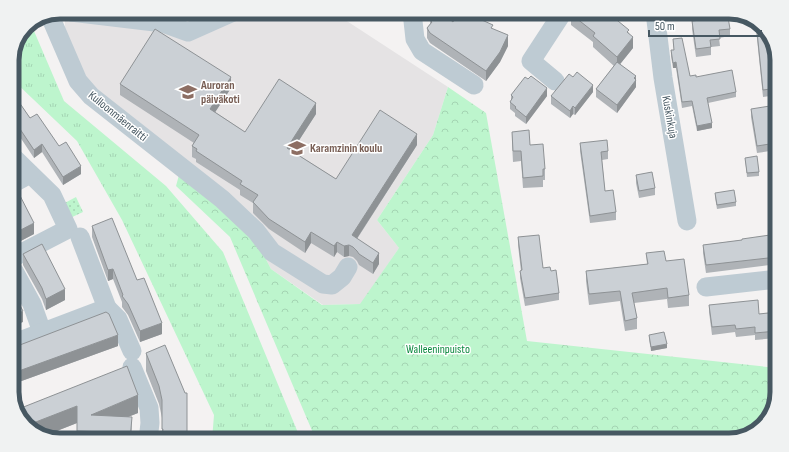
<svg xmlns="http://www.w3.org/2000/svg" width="789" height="452" font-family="'Sofia Sans Condensed',sans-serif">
<defs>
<pattern id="grass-tufts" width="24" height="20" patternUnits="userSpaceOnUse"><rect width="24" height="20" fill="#bdf5cd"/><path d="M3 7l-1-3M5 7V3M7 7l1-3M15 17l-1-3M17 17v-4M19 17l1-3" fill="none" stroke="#a4d4b3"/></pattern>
<pattern id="forest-crowns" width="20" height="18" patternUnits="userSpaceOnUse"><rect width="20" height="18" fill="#bdf5cd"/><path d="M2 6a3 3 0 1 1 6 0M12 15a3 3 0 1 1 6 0" fill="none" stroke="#a4d4b3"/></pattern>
<pattern id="park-dots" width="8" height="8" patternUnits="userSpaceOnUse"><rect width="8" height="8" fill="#bdf5cd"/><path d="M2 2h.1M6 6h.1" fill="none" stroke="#a4d4b3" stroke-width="1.8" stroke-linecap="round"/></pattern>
</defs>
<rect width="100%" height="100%" fill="#f4f2f2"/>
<polygon fill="#e5e3e4" points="65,12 333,12 448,87 433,135 377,220 399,248 361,304 323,305 271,269 254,236 92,89 65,33"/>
<polygon fill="url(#grass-tufts)" points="31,24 64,101 166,186 223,252 301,440 212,440 214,415 122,220 77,141 12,79 12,57 26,26"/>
<polygon fill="url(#forest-crowns)" points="448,87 486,113 527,341 777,368 777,392 771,416 753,433 729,440 316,440 230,237 176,186 179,175 254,236 271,269 322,305 360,304 399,248 377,220 433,135"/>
<polygon fill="url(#park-dots)" points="76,197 83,212 68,219 61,205"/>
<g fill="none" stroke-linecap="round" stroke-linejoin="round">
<g stroke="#becbd3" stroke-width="19">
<polyline points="71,12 163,23 188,32 233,12"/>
<polyline points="412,12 415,39 422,51 474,85"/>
<polyline points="655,12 663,78 687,221"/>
<polyline points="50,16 78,81 91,96 222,199 256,231 272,252 323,284 332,285 342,277 348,267"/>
<polyline points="555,81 531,61 563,12"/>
<polyline points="12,156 52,195 68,229 12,258"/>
<polyline points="12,184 30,174"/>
<polyline points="14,271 32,304 42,332"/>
<polyline points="706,287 777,279"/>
<polyline points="107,308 118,319 132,351"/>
<polyline points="12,344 107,308 80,237"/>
<polyline points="132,367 149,408 150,423 148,440"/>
</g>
</g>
<g fill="#afb3b7">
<polygon points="572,12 607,12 629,33 633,48 620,64 636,79 636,87 617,113 596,97 596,89 614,66 593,47 593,42 571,25 571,14"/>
<polygon points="430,20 453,22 493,29 508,46 500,62 486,81 430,43 427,38 427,28 430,24"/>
<polygon points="692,21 730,29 730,36 719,38 720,46 711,47 711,55 696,57 692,29"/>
<polygon points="756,22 777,57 777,95 763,97 756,29"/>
<polygon points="673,39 690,76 696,77 736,92 736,97 708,103 712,128 697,131 692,106 682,108 676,68 673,68 671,56 671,50 674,50"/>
<polygon points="120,84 231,88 215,112 245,132 316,114 292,151 336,179 417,145 357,239 379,264 373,274 359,265 357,261 353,257 349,256 344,257 337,252 334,257 311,243 305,253 269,229 253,213 253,203 240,195 240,190 196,162 196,159 192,157 192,146 194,143 120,95"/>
<polygon points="12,92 30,118 59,146 81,174 63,185 42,152 34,158 12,125"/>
<polygon points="593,92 575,115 573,114 570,118 551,104 551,96"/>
<polygon points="511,95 547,96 526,124 515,116 515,113 510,109 510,102 511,100"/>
<polygon points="751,109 776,143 776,150 757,153 751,117"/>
<polygon points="512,132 530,145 545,169 545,180 543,180 543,187 523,188 521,161 513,162 512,143"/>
<polygon points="580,143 608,151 608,159 602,160 605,191 616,212 616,220 590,223 580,151"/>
<polygon points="745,158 759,172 759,176 747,177"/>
<polygon points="636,175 655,188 655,195 639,198 636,183"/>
<polygon points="12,183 34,234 15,244 12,239"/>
<polygon points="715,193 736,202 736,206 717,209 715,197"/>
<polygon points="92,226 137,280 162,334 140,342 128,315 122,307 122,302 113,279 108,281 92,237"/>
<polygon points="777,234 777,264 706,273 703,253 703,245 742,240"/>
<polygon points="518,237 543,268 559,293 559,300 525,306 520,278 520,271 521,271 518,245"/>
<polygon points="646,253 666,261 689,295 689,306 668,308 667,299 634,303 637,318 637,329 625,331 620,301 589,305 586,281 586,271 647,264"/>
<polygon points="23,254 65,300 46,310 42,299 23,265"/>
<polygon points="709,305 759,314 777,312 777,338 755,340 755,335 736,337 735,332 712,335 709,312"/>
<polygon points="649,335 667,348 651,351 649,339"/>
<polygon points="118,346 16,383 12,372 12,348"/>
<polygon points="146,353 185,393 162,440 162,418 159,404 146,371"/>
<polygon points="21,408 138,413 127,417 132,435 131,440 77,440 77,423 44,436 36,434 21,418"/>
</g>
<g fill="#8e9295">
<polygon points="190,12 203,12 190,15"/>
<polygon points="508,35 508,46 500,62 486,81 486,71"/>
<polygon points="633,37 633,48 617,68 617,57"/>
<polygon points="676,62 676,68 673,68 673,63"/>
<polygon points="636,76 636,87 617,113 617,105"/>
<polygon points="231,77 231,88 210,120 210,109"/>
<polygon points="593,85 593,92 575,115 575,108"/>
<polygon points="547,88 547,96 526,124 526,117"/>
<polygon points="316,103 316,114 287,159 287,148"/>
<polygon points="573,106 573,114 570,118 570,111"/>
<polygon points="712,123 712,128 697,131 697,126"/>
<polygon points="417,134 417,145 352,246 352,235"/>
<polygon points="42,144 42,152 34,158 34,150"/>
<polygon points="81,166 81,174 63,185 63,177"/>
<polygon points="34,223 34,234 15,244 15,233"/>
<polygon points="311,232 311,243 305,253 305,242"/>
<polygon points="337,242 337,252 334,257 334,246"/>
<polygon points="349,245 349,256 344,257 344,246"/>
<polygon points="379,253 379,264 373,274 373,263"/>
<polygon points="113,269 113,279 108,281 108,270"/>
<polygon points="65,289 65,300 46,310 46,299"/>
<polygon points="23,311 23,322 12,327 12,317"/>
<polygon points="162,323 162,334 140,342 140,331"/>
<polygon points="118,335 118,346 16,383 16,372"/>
<polygon points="667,344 667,348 651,351 651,347"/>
<polygon points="138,395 138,413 91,432 91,415"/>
<polygon points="77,406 77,423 44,436 36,434 28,425"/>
<polygon points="132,417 131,440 130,440"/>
</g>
<g fill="#cbd0d5" stroke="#8e9295">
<polygon points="437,12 441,12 453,22 458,12 464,12 493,25 491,28 508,35 500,52 486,71 430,33 427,28 432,22 430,20"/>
<polygon points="573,12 607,12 629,30 627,32 633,37 617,57 593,36 595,33 571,14"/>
<polygon points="728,17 730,29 719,30 720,39 710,40 711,47 696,49 692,21"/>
<polygon points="756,22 769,34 777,57 777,88 763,90"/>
<polygon points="155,29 231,77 210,109 245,132 279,79 316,103 287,148 336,179 380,110 417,134 352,235 379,253 373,263 359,254 357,251 353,247 349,245 344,246 337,242 334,246 311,232 305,242 269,219 253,202 258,195 240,184 242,181 196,151 197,149 192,146 199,135 120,84"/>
<polygon points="682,38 690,76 696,75 696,77 732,70 736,92 707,98 712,123 697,126 692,101 682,102 676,62 673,63 671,50 674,50 673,39"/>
<polygon points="617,62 636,76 634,78 636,80 617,105 596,89"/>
<polygon points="577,72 593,85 575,108 573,106 570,111 551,96 569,74 573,77"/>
<polygon points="531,76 547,88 526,117 515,108 516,107 510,102 513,97 511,95 525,77 528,79"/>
<polygon points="12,92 30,118 37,114 59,146 66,142 81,166 63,177 42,144 34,150 12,117"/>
<polygon points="770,106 776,143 757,146 751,109"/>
<polygon points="529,130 530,145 543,144 545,169 543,169 543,176 523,178 521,151 513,151 512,132"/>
<polygon points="607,140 608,151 601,152 605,191 613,190 616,212 590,216 580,143"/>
<polygon points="757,156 759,172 747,173 745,158"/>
<polygon points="652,172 655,188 639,191 636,175"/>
<polygon points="12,183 14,184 34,223 15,233 12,228"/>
<polygon points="734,190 736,202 717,205 715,193"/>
<polygon points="112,218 137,280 144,278 162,323 140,331 128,304 122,296 123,295 113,269 108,270 92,226"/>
<polygon points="777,234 777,257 706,265 703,245 742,240 742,239"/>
<polygon points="539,235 543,268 550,267 551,271 556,270 559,293 525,298 520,271 522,270 518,237"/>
<polygon points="42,244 65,289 46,299 42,288 23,254"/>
<polygon points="664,251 666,261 684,259 689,295 668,298 667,288 632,293 637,318 625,321 620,291 589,294 586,271 648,264 646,253"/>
<polygon points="12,291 23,311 12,317"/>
<polygon points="758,300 759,314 777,312 777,331 755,333 755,327 736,329 735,325 712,327 709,305"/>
<polygon points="106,312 109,314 118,335 16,372 12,361 12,348"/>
<polygon points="664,332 667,344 651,347 649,335"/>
<polygon points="165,345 185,393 187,393 187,440 162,440 163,429 162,429 162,400 159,386 146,353"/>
<polygon points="127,366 138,395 91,415 132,417 130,440 107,440 107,432 77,431 77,406 28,425 21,408"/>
</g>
<defs>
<g id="school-bare" transform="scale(1.38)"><path d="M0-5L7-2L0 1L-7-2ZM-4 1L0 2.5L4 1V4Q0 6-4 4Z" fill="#8d6e63" stroke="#fff" stroke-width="2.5" paint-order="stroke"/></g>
</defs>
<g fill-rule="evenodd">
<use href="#school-bare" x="188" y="92"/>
<use href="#school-bare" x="297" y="148"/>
</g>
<g text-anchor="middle" stroke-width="3" stroke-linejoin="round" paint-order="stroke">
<g font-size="12" font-weight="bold" fill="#785e54" stroke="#fff" text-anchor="start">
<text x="201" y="89">Auroran<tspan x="201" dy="14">päiväkoti</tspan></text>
<text x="310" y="152">Karamzinin koulu</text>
</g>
<g font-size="12" fill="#475862" stroke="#fff">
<text transform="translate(118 116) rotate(39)" y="4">Kulloonmäenraitti</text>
<text transform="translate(670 117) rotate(80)" y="4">Kuskinkuja</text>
</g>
<g font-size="12" fill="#0c893f" stroke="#fff">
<text x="438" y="353">Walleeninpuisto</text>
</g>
</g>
<path d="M0 0H789V452H0ZM60 19H729A41 41 0 0 1 770 60V392A41 41 0 0 1 729 433H60A41 41 0 0 1 19 392V60A41 41 0 0 1 60 19Z" fill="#f0f2f2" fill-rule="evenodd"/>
<path fill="none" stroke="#475862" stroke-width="5" d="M60 19H729A41 41 0 0 1 770 60V392A41 41 0 0 1 729 433H60A41 41 0 0 1 19 392V60A41 41 0 0 1 60 19Z"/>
<path d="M649 30v6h112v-6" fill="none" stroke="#475862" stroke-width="2"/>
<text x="655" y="30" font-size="12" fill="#475862" stroke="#ffffff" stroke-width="3" paint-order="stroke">50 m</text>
</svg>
